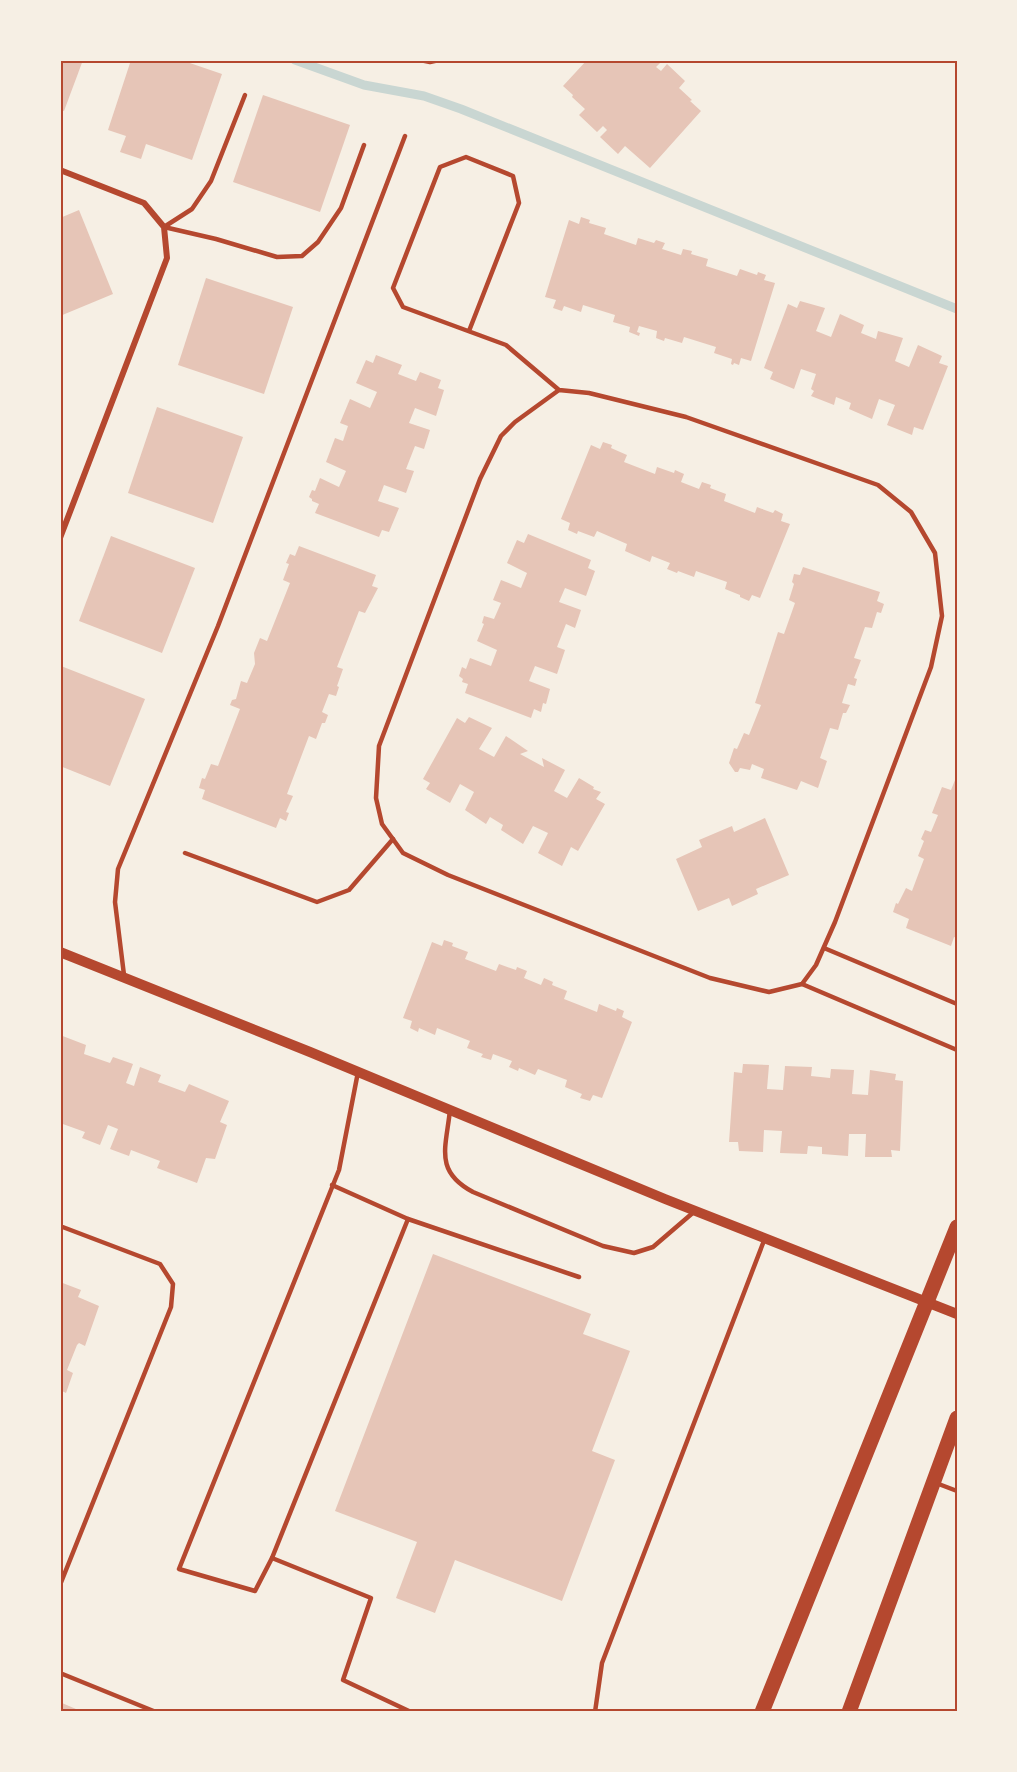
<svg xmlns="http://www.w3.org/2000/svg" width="1017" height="1772" font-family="Merriweather,serif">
<rect width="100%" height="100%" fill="#f6efe4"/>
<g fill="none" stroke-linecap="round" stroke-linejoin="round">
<polyline stroke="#c9d6d2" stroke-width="9" points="295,60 364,85 424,96 461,109 957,309"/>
</g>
<g fill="#e6c5b7">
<polygon points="60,60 83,60 64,111 60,110"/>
<polygon points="131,60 181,60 222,74 192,160 146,144 141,159 120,152 126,136 108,130"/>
<polygon points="587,60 663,60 656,67 661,71 667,64 685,81 679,88 692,100 690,101 701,111 650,168 625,146 618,154 600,137 607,130 603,126 597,132 579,115 585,109 572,97 573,95 563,86"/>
<polygon points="263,95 350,125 320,212 233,182"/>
<polygon points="79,210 113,294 60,316 60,218"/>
<polygon points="581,217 590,220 589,223 606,228 604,234 636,245 638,238 654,243 656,240 665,243 662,249 681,255 683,249 692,251 691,254 708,259 706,266 737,276 740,269 757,275 758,272 766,275 764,280 775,283 751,361 741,358 739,365 734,363 733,365 731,364 732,359 714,353 716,347 684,337 682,343 665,338 664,341 656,338 657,331 639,326 637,332 640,333 639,336 629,332 630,327 613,322 615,315 583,305 581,312 564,306 562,311 553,308 556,300 545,297 569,220 579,224"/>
<polygon points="206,278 293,307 264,394 178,365"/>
<polygon points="800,301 825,308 816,331 831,337 840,314 864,325 861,333 876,339 878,331 903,338 895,361 909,367 918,345 942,356 939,363 948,366 923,430 914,427 912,435 887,425 895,405 879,399 872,419 849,409 851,403 836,397 834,405 811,396 814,391 811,389 816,374 801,369 794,389 770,379 773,372 764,368 788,304 797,308"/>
<polygon points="376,355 402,365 398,374 416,381 420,372 441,380 438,388 444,390 436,416 415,408 409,423 430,430 424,449 415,446 406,469 414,471 406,493 384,485 378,501 399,508 389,532 382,530 379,537 315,513 319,504 312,501 312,499 309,497 312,490 315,491 320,478 339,487 346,471 326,462 335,438 343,441 348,426 340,423 350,399 370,408 377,392 356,383 366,360 373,363"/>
<polygon points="157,407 243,437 213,523 128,493"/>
<polygon points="603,442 612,445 611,448 627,455 624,462 655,474 657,467 674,473 675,470 684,474 681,482 699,489 702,482 711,485 710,488 726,494 724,501 755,513 757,507 773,513 775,510 783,514 781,521 790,524 760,598 752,595 749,601 740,597 740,595 725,589 727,582 696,571 694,577 678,571 677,573 667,569 670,563 652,556 650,562 625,551 627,544 597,531 594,537 578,531 577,534 568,530 570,523 561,519 591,445 600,449"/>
<polygon points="528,534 591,560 588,568 595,571 586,596 565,588 559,602 581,610 575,628 566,624 557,647 565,650 557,674 535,666 529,681 550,689 546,704 543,703 541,712 534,709 531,718 465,693 468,684 462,682 463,679 459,676 462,667 466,669 470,658 491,666 497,650 477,641 484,624 482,623 484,616 494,619 501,603 493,600 501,580 521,588 527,573 507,563 517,540 524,543"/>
<polygon points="111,536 195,568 162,653 79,621"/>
<polygon points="299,546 376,575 372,586 378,588 365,613 359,611 337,667 343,669 337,686 339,687 336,696 329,694 322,712 328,715 325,723 322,723 316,739 309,736 287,794 293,796 286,812 289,813 286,821 280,818 276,828 202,799 205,790 199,788 202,778 205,779 211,764 218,766 240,709 230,705 232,700 236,699 241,681 247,683 255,664 254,653 260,638 267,641 290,583 283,580 289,564 286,563 290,554 295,556"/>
<polygon points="803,567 880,592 877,601 884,604 881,613 877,612 872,628 865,627 854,658 861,660 854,678 857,679 855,686 848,684 842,703 850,705 846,713 843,713 838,730 830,728 820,758 827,761 818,788 801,781 797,790 761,778 764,769 752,764 750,770 740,768 738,772 735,772 729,763 734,748 737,749 744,733 749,735 761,705 755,703 778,632 784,634 795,603 789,600 794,584 792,582 794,574 800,575"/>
<polygon points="61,666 145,699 110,786 60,766"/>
<polygon points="469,717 492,728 479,749 494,757 506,736 528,751 520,754 544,767 542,758 565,770 554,791 567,798 579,778 594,787 593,789 601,792 596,799 605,804 578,851 571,847 562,866 538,853 548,833 533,826 523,844 501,830 503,825 490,817 486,824 465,810 474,792 460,784 450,803 426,789 430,783 423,779 457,718 465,723"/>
<polygon points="957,775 957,938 954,937 951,946 906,928 909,919 893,912 896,903 898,904 906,888 912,891 924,859 918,856 924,841 921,839 925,830 931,832 938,815 932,813 942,787 951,790"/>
<polygon points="765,818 789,875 756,889 758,894 732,906 729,898 698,911 676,859 702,847 699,840 732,826 734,832"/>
<polygon points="444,940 453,943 452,946 468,952 465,959 496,971 499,964 516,970 517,967 527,971 524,978 541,985 544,978 553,982 552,985 567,991 564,999 597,1012 599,1004 616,1011 617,1008 624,1011 622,1017 632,1022 602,1098 593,1095 590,1101 580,1098 582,1094 565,1087 567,1080 538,1069 535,1075 519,1068 518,1071 509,1067 512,1061 493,1054 491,1060 481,1057 483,1054 467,1048 470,1041 437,1028 435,1035 419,1028 418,1032 410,1028 412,1021 403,1018 432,942 442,946"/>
<polygon points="60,1035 86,1045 84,1054 110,1063 113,1057 133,1064 126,1083 134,1086 140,1067 161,1075 158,1082 185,1092 189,1084 229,1101 220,1122 227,1125 215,1159 206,1158 197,1183 157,1168 160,1161 131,1150 129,1156 110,1149 118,1129 108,1125 100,1145 82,1138 85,1132 60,1123"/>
<polygon points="743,1064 769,1065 767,1089 783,1090 785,1066 812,1067 811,1076 830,1078 831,1069 854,1070 852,1094 868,1095 870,1070 896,1074 895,1080 903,1081 900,1151 891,1150 892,1157 865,1157 866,1134 849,1134 848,1156 822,1154 822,1147 808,1146 807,1154 780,1153 782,1131 764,1130 763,1152 739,1151 738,1142 729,1142 734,1072 742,1073"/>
<polygon points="433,1254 591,1314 583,1334 630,1351 592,1451 615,1460 562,1601 455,1560 435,1613 396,1598 417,1542 335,1511"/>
<polygon points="60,1282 81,1290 78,1297 99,1306 85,1346 79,1343 77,1345 67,1370 73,1373 66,1393 60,1390"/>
<polygon points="62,1703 76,1709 88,1712 60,1712"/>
</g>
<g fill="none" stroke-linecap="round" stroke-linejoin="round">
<g stroke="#b5482f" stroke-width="4.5">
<polyline points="420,60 430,62 439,60"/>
<polyline points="164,227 216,239 277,257 302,256 318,242 341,208 364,145"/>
<polyline points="164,227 192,209 211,181 245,95"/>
<polyline points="469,331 519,203 513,176 466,157 440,167 393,288 403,307 506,345 559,390 589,393 686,417 878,485 911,512 935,553 942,616 931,667 835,922 816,965 802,984 769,992 710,978 448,875 403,853 382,824 376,798 379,746 480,479 501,436 515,422 559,390"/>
<polyline points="185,853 317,902 349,890 393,839"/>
<polyline points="824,948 957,1004"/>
<polyline points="124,975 115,902 118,869 218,626 405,136"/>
<polyline points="802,984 957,1050"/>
<polyline points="358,1072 339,1170 179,1569 255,1591 272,1558 408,1219 579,1277"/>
<path d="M450 1110C446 1148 434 1171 473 1192L603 1246 634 1253 653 1247 695 1211"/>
<polyline points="332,1185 408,1219"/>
<polyline points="60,1226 160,1264 173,1284 171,1307 60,1585"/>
<polyline points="936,1483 957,1491"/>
<polyline points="272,1558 371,1598 343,1680 411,1712"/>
<polyline points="60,1673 156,1712"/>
<polyline points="595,1712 602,1663 765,1238"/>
</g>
<polyline stroke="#b5482f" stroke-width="6" points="60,170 144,203 164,227 167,258 60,538"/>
<polyline stroke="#b5482f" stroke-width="10" points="60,952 310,1052 665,1199 957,1314"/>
<g stroke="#b5482f" stroke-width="15">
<polyline points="762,1712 957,1227"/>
<polyline points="849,1712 957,1418"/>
</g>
</g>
<rect width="1017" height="1772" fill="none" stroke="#f6efe4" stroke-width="123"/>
<rect x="62" y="62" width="894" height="1648" fill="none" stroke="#b5482f" stroke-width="2"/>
</svg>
